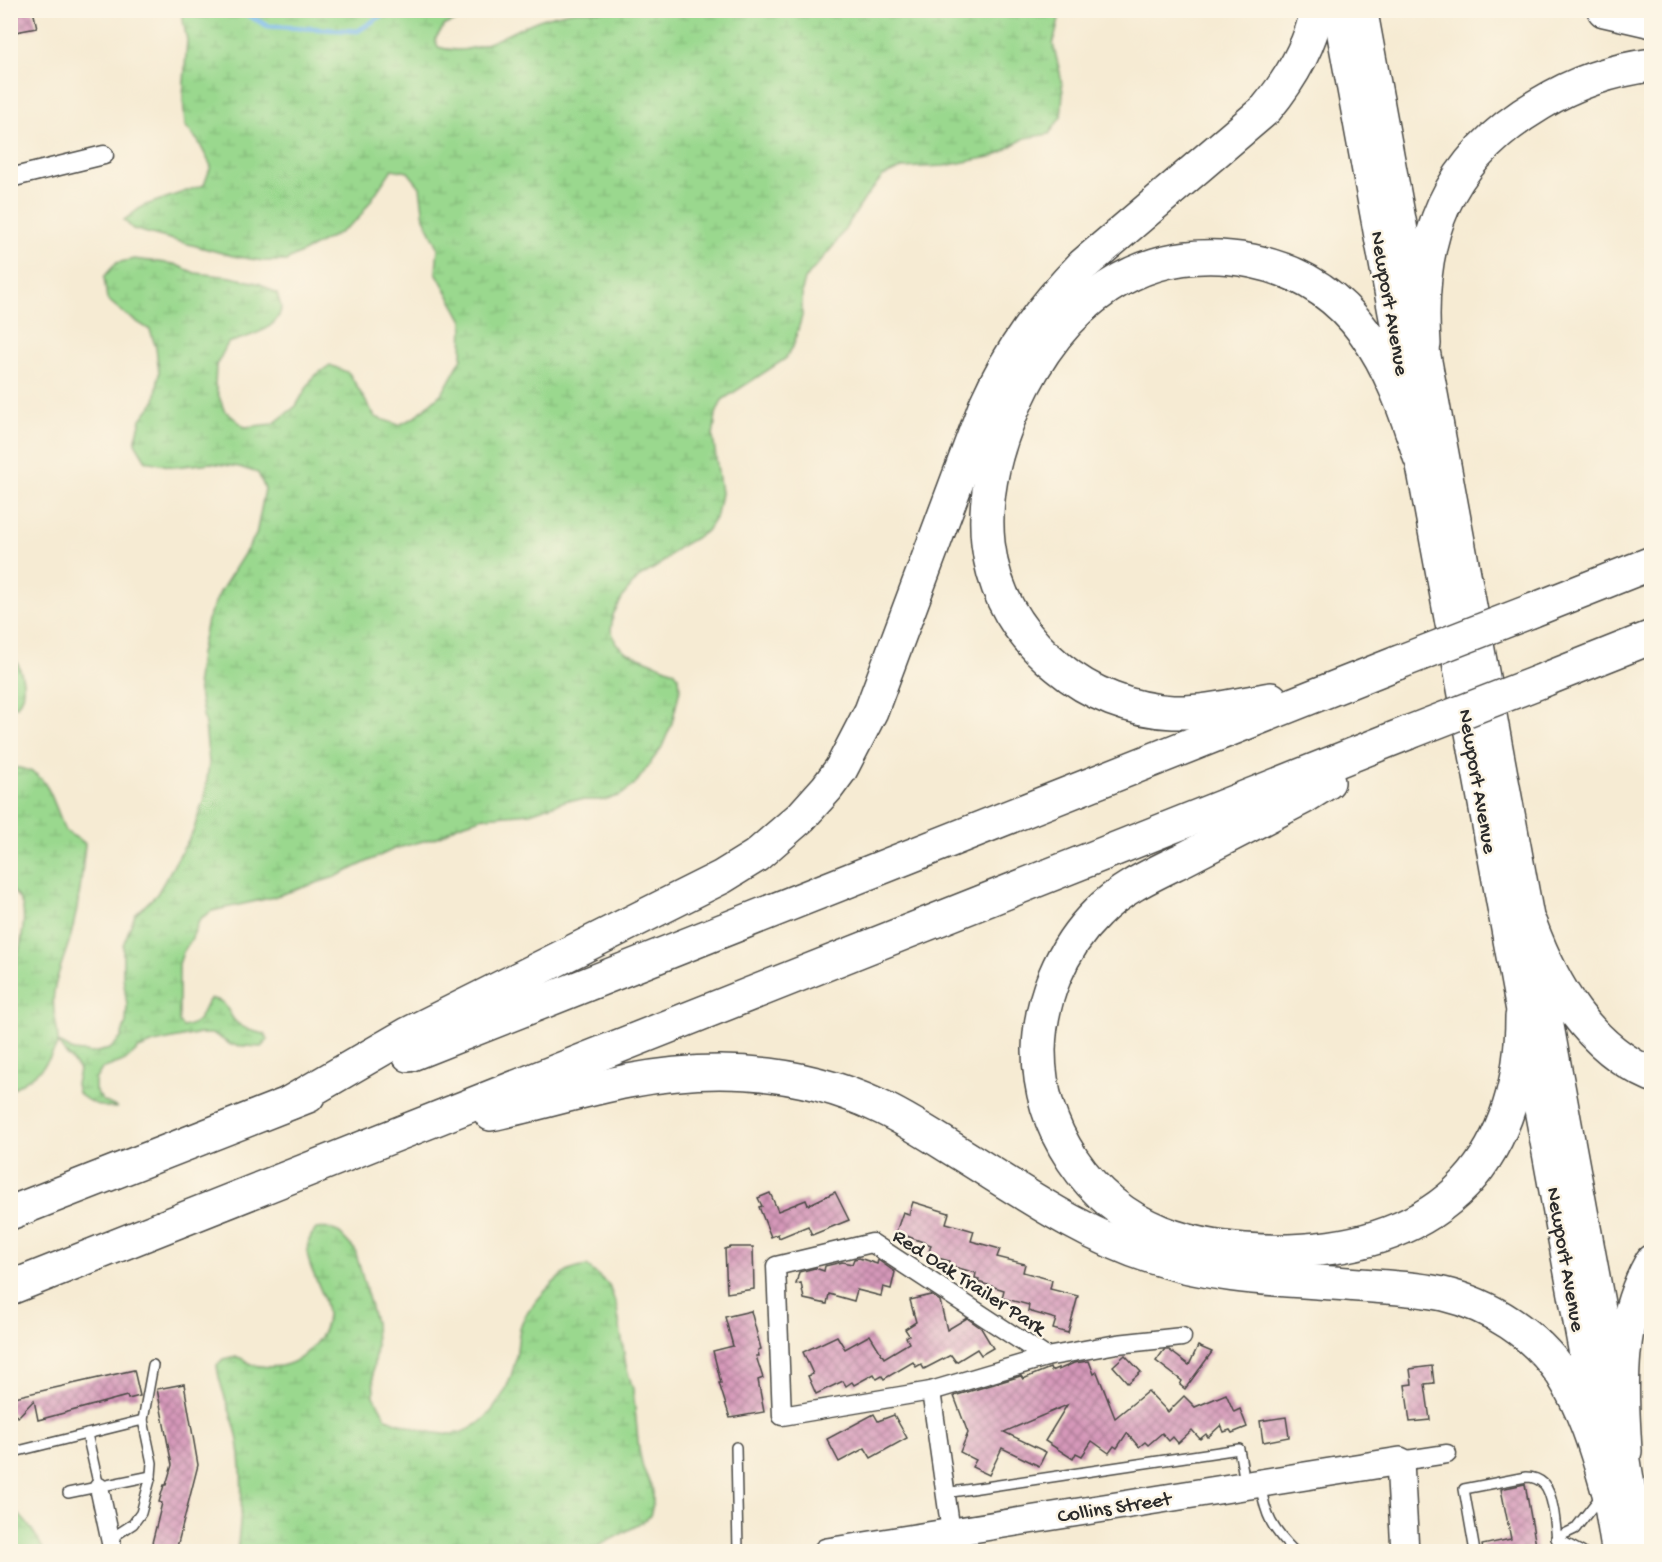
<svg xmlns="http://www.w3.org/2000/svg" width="1662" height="1562" font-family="'Gochi Hand',sans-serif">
<defs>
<pattern id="wetland-marsh" width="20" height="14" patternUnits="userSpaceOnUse" patternTransform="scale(1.5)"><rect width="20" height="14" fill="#9ad88e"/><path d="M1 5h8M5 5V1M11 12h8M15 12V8" fill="none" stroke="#85ba7b"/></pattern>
<pattern id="building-cross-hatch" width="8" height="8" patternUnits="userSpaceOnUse" patternTransform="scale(1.5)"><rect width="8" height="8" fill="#d598b9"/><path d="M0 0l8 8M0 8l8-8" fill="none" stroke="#ad7c97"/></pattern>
</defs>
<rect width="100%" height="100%" fill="#fcf5e5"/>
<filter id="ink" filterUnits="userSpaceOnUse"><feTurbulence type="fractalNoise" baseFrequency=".0167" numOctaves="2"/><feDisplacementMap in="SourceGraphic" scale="12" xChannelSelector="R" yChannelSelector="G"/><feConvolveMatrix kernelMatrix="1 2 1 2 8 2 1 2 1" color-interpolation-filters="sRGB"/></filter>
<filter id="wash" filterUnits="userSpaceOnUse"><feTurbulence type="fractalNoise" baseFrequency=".008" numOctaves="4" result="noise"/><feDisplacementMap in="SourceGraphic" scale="24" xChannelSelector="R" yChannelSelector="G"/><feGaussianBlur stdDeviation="1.35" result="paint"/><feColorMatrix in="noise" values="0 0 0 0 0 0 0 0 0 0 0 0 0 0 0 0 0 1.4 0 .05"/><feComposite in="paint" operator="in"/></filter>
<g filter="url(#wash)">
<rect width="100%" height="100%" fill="#f6ebd3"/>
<g fill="url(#wetland-marsh)" stroke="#62825c" stroke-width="1.5">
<path d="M181 11H484L445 25 435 39 438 47C474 59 506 32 539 20 551 16 564 13 576 11H1060L1058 24 1053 44 1060 72 1063 93 1061 117 1049 134 1025 138 995 156 944 166 902 168 883 176 868 194 835 244 805 279 802 291V316L793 347 785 359 722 400 716 414 713 437 721 493 717 515 707 531 678 548 658 566 638 578 624 595 613 615 611 630 616 643 626 652 674 671 679 677 680 689 672 723 662 747 636 783 621 795 605 800H568L530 813 484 817 459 825 438 837 394 849 335 877 270 898 212 911 200 919 191 940 183 952 179 964V1022L183 1027C204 1023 199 1013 210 999 226 999 226 1009 234 1020 242 1029 253 1032 265 1034L268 1040 261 1047 231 1045 214 1034H196L154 1043 139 1049 126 1060 102 1069 95 1080V1090L103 1101 118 1108C102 1108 90 1104 78 1093L76 1084 79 1070C72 1060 64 1053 58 1043 45 1070 36 1074 11 1090V977L13 975C18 955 26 929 23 909 22 901 16 894 11 889V767C45 769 48 788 60 817 61 820 63 827 65 830 70 836 80 838 85 844 82 875 79 905 71 935 66 954 57 972 54 992 51 1010 58 1024 58 1042L73 1051 92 1053 110 1049 121 1038 126 1022 127 1005 123 977V945L135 915 157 894 193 832 205 795 209 763 205 725 197 681 200 654 207 620 220 592 256 535 265 489 258 473 239 467 210 463 174 467 146 461 135 443 141 419 155 401 159 373 156 348 150 330 126 315 107 299 104 277 116 263 134 259 174 264 195 273 231 277 261 284 277 294C278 298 281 304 281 308 279 331 245 337 228 343L216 366 215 385 224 410 245 427 273 424 296 406 313 377 330 365 349 373 375 417 399 425 415 417 443 392 462 358 463 321 436 272 438 247 424 218 420 187 408 172 392 169 359 218 339 233 286 261H263L233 256 133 229 124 220 143 206 204 185 211 166 198 141 185 126 183 97 187 40Z"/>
<path d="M10 650C21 667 30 688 17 706H11Z"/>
<path d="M327 1228 338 1232 355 1250 375 1322 376 1346 373 1371 374 1396 386 1418C406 1425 427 1434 448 1434 483 1434 507 1395 514 1366 518 1353 517 1338 521 1325 526 1310 555 1278 569 1271 575 1268 582 1267 587 1266L609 1285 617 1308 626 1366 633 1389 639 1450 643 1468 653 1490V1504L650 1516 638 1525 589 1551H237C242 1513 245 1465 235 1427 229 1406 219 1387 217 1365L223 1359C227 1358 233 1357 237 1357 243 1358 248 1363 253 1365 261 1367 274 1367 281 1366 295 1363 303 1357 312 1347 357 1302 283 1266 316 1229Z"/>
<path d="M10 1506C25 1519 36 1533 44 1551H11Z"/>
</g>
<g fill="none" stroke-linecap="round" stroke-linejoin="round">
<polyline stroke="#78b9ed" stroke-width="5" points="238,10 268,26 358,31 390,10"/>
</g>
<g id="blocks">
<g fill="url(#building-cross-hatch)">
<polygon points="10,10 33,10 37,28 10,33"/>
<polygon points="835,1192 849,1220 812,1235 808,1226 779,1238 778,1234 771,1237 759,1207 762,1206 758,1198 770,1193 778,1211 806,1200 808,1205"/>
<polygon points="913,1202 949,1213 946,1223 974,1231 971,1241 1000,1249 997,1257 1025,1264 1023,1272 1052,1280 1050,1289 1078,1296 1068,1333 1053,1329 1056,1319 1028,1311 1029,1305 1002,1298 1004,1290 978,1282 979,1279 975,1278 976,1273 948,1265 949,1261 928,1255 931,1245 896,1232 903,1212 909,1214"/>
<polygon points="731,1247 753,1247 754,1289 727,1293 725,1249"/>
<polygon points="859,1258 877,1264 878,1260 895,1272 891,1289 883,1287 881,1296 857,1290 854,1301 829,1294 827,1304 804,1299 801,1283 796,1284 799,1272 815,1268 824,1271 825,1266 842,1262 852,1264 854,1259"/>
<polygon points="931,1295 940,1301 947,1330 967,1318 981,1328 993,1348 981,1355 977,1349 956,1362 951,1355 924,1369 921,1364 916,1367 913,1362 884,1379 882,1376 877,1379 874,1374 854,1385 852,1382 846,1386 843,1381 816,1394 808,1376 813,1374 803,1352 837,1336 845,1349 870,1335 884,1358 909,1343 906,1337 909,1335 905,1329 916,1322 910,1300"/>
<polygon points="751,1311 761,1349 758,1350 759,1356 756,1356 763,1378 758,1380 764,1412 730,1418 719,1383 721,1383 713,1351 733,1346 725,1317"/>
<polygon points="1198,1346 1212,1352 1185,1389 1180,1385 1182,1381 1156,1361 1164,1350 1169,1350 1189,1365"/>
<polygon points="1125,1355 1141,1372 1128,1383 1113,1366"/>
<polygon points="1089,1361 1094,1374 1097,1372 1115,1418 1148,1391 1168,1412 1184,1396 1195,1407 1226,1394 1234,1412 1240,1409 1247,1427 1232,1433 1230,1430 1224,1432 1221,1425 1208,1437 1206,1434 1200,1439 1192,1430 1178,1443 1173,1437 1169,1441 1162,1433 1148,1445 1145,1442 1139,1447 1127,1433 1117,1448 1114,1446 1109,1453 1092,1441 1082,1456 1076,1453 1073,1459 1045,1441 1067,1405 1004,1432 1046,1452 1039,1466 1002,1448 989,1475 972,1467 976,1460 960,1452 968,1433 954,1396 1021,1376 1023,1379 1050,1368 1051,1371 1058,1368 1058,1370 1074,1363"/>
<polygon points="1432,1366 1434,1383 1425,1384 1430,1420 1410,1422 1405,1385 1412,1384 1410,1369"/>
<polygon points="134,1370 140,1396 128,1399 127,1396 38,1420 34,1400 18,1417 10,1411 10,1398"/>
<polygon points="184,1384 198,1465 176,1551 168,1551 151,1547 162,1503 159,1502 164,1485 166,1485 172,1465 157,1389"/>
<polygon points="874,1414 878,1421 894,1415 907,1438 871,1458 865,1448 839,1462 827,1439"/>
<polygon points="1286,1417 1289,1437 1263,1442 1260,1421"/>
<polygon points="1525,1484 1537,1551 1483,1551 1482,1545 1511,1539 1501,1489"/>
</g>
</g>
</g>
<g filter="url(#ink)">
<use href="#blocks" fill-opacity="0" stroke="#494844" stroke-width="1.5"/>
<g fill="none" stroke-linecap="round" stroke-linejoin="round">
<g stroke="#494844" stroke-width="12">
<g id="lane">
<polyline points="143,1420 153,1365"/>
<polyline points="87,1434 99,1487"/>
<polyline points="736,1447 738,1552"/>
<polyline points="14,1452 143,1420 152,1463 151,1476 141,1513 133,1524 110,1539"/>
<path d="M1261 1486C1265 1516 1273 1530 1295 1552"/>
<polyline points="68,1493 151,1476"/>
<polyline points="945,1493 1239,1449 1245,1482"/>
<polyline points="1556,1538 1575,1529 1601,1496"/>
<polyline points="1556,1538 1582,1552"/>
<path d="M1475 1552 1464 1489 1526 1477C1533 1477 1539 1479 1544 1484 1555 1496 1556 1535 1558 1552"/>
</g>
</g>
<g stroke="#494844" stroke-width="21">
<g id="street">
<polyline points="10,178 104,155"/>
<polygon points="872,1243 1046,1357 931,1391 782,1416 776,1266"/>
<polyline points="1046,1357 1117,1344 1182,1337"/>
<polyline points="931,1391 951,1532"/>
<polyline points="1400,1461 1447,1454"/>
<polyline points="99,1487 113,1552"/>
</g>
</g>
<g stroke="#494844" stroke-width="30">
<polyline id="secondary" points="827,1552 1400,1461 1405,1552"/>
</g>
<g stroke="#494844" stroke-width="33">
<g id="primary">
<polyline points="1338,10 1587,1368 1617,1552"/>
<polyline points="1362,10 1608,1350 1640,1552"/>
</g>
</g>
<g stroke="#494844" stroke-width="36">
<g id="highway">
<polyline points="1604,10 1652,21"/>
<path d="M1424 344C1417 237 1445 160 1540 104 1574 83 1612 70 1652 65"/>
<polyline points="1531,611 1652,563"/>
<polyline points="1544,680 1652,637"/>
<path d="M1271 699C1239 704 1206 713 1173 712 1131 710 1090 694 1058 667 971 596 973 498 1015 404 1059 306 1139 239 1252 261 1356 282 1392 365 1420 457"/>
<path d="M1328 782 1304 797C1266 817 1227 837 1188 857 1156 873 1122 887 1097 913 1061 948 1040 1000 1039 1050 1039 1129 1088 1203 1161 1232 1201 1248 1246 1252 1289 1251 1353 1249 1419 1232 1465 1184 1507 1139 1522 1077 1522 1017"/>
<path d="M1530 924C1553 986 1588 1047 1652 1075"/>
<polyline points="409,1055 1397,663"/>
<path d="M289 1103 408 1034 722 877 756 856 801 817 827 788 841 769 871 711 986 404C1010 350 1042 307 1083 265L1266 109C1290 80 1310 48 1317 10"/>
<path d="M491 1114C537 1104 582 1090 628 1081 713 1065 799 1069 878 1106 905 1118 930 1135 956 1151 1018 1189 1081 1234 1152 1257 1215 1278 1282 1279 1347 1284 1379 1287 1412 1287 1443 1294 1490 1305 1535 1334 1562 1374 1584 1409 1596 1448 1607 1487"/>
<polyline points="10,1213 308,1096"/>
<polyline points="10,1288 1410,732"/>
<path d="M1625 1451C1621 1384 1617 1322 1652 1261"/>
</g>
</g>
<use href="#lane" stroke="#fff" stroke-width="9"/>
<use href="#street" stroke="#fff" stroke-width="18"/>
<use href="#secondary" stroke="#fff" stroke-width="27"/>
<use href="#primary" stroke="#fff" stroke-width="30"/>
<use href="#highway" stroke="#fff" stroke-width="33"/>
<g stroke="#494844" stroke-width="36" stroke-linecap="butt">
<g id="highway-bridge">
<polyline points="1397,663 1531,611"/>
<polyline points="1410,732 1544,680"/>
</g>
</g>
<use href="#highway-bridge" stroke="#fff" stroke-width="33"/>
</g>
</g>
<g text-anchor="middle" stroke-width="5" stroke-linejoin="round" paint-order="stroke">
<g font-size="21" fill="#2b2b2b" stroke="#fcf5e5">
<text transform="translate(1391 303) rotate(80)" y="7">Newport Avenue</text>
<text transform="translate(1479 781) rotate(80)" y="7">Newport Avenue</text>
<text transform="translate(1567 1259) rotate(80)" y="7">Newport Avenue</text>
<text transform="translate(970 1281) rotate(33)" y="7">Red Oak Trailer Park</text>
<text transform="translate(1114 1506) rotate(-9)" y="7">Collins Street</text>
</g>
</g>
<rect width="1662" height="1562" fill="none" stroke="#fcf5e5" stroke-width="36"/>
</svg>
